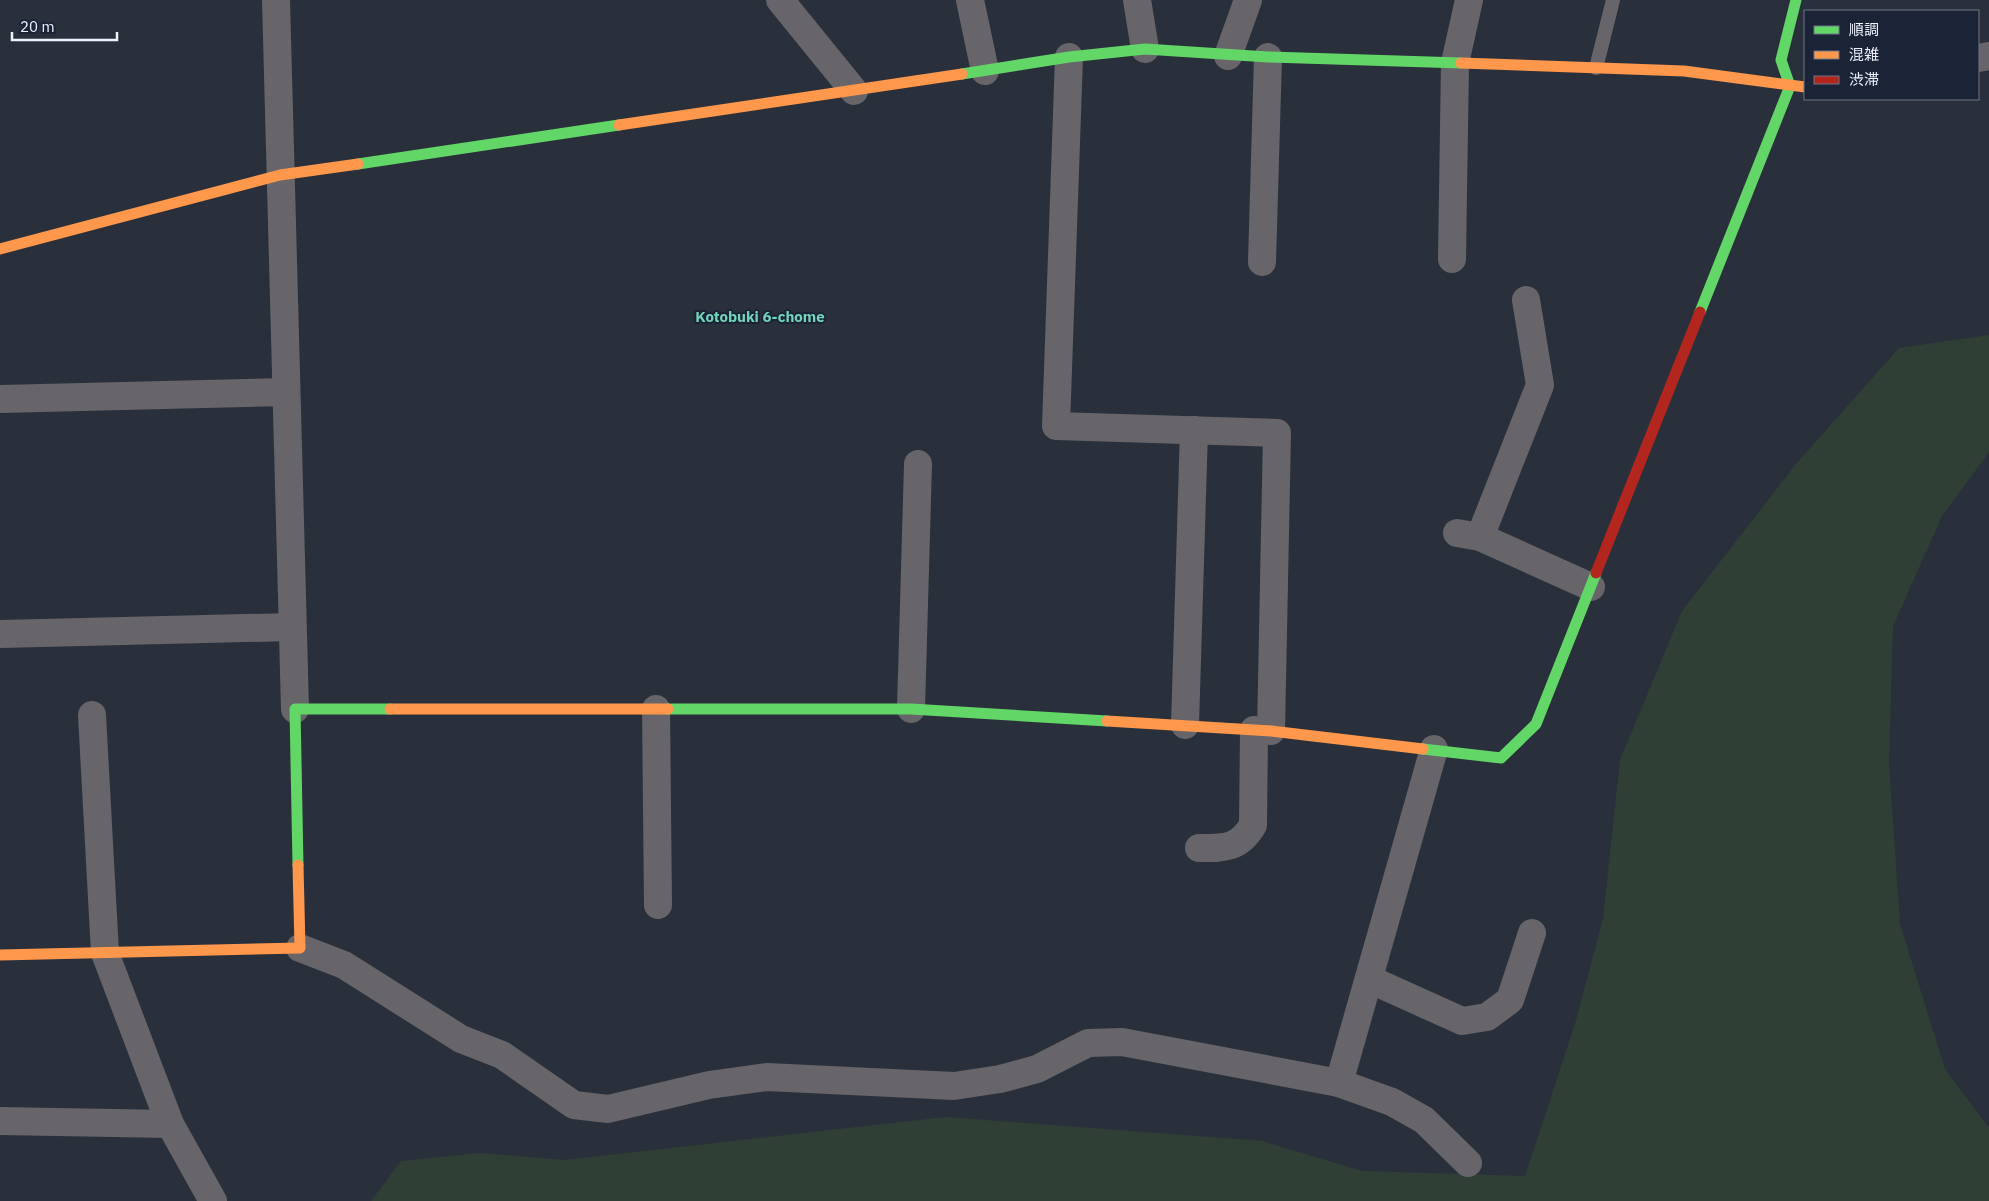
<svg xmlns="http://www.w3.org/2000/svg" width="1989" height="1201" font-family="'IBM Plex Sans','Noto Sans JP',sans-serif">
<rect width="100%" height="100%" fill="#2a303b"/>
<polygon fill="#303f35" points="1989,335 1989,452 1942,516 1893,626 1889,763 1900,924 1945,1069 1989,1128 1989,1201 371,1201 401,1161 480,1153 564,1160 946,1117 1262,1141 1362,1171 1525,1176 1575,1024 1603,919 1620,760 1682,611 1796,464 1899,348"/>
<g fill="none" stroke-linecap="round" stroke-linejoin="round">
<polyline stroke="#676569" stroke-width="14" points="1596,68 1613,0"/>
<g stroke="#676569" stroke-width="28">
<polyline points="276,0 295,709"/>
<polyline points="780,0 854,91"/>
<polyline points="970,0 985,71"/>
<polyline points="1137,0 1145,49"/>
<polyline points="1228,56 1248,0"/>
<polyline points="1069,57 1056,426 1277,433 1271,731"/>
<polyline points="1978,58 1989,56"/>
<polyline points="1452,259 1455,63 1469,0"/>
<polyline points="1262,262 1268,57"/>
<polyline points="0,399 286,392"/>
<polyline points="1457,533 1480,537 1591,587"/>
<polyline points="1480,537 1540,385 1526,300"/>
<polyline points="0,634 292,627"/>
<polyline points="656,709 658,905"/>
<polyline points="911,709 918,464"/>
<polyline points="92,715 105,953 170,1124 213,1201"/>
<polyline points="1185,725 1194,430"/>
<path d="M1199 848C1224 848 1239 849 1253 825L1254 730"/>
<polyline points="300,948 344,965 461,1039 502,1055 574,1105 608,1109 709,1085 767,1077 954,1086 1000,1079 1037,1069 1088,1043 1122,1042 1339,1083 1392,1102 1424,1120 1468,1163"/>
<polyline points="1369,979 1462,1021 1487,1017 1510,1000 1532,933"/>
<polyline points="1339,1083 1434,749"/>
<polyline points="0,1121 170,1124"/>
</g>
<g stroke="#63d668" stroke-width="11">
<polyline points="962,74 1069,57 1145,49 1268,57 1461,63"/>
<polyline points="358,164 619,125"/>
<polyline points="1700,312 1790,86 1781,60 1796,0"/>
<polyline points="668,709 911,709 1107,721"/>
<polyline points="1423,749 1501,758 1536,724 1596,573"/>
<polyline points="298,865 295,709 390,709"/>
</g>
<g stroke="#ff974d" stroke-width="11">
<polyline points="1461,63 1684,71 1805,87"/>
<polyline points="619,125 962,74"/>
<polyline points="0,249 280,175 358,164"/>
<polyline points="390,709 668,709"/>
<polyline points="1107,721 1271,731 1423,749"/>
<polyline points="0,955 300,948 298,865"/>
</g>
<polyline stroke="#b3261e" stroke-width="11" points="1596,573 1700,312"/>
</g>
<g text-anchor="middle" stroke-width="4" stroke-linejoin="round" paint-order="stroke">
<g font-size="15" font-weight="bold" fill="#74d4ba" stroke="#1b2337">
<text x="760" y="322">Kotobuki 6-chome</text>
</g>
</g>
<rect x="1804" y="10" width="175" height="90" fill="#1b2337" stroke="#6f7686"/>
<rect x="1814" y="26" width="25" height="8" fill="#63d668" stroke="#6f7686"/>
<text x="1849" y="35" font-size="15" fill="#edf2fd">順調</text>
<rect x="1814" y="51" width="25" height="8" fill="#ff974d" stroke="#6f7686"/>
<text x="1849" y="60" font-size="15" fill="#edf2fd">混雑</text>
<rect x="1814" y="76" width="25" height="8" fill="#b3261e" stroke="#6f7686"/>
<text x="1849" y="85" font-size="15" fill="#edf2fd">渋滞</text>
<path d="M12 32v8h105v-8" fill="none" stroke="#edf2fd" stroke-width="2.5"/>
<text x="20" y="32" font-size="15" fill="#edf2fd" stroke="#1b2337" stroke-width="4" paint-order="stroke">20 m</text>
</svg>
